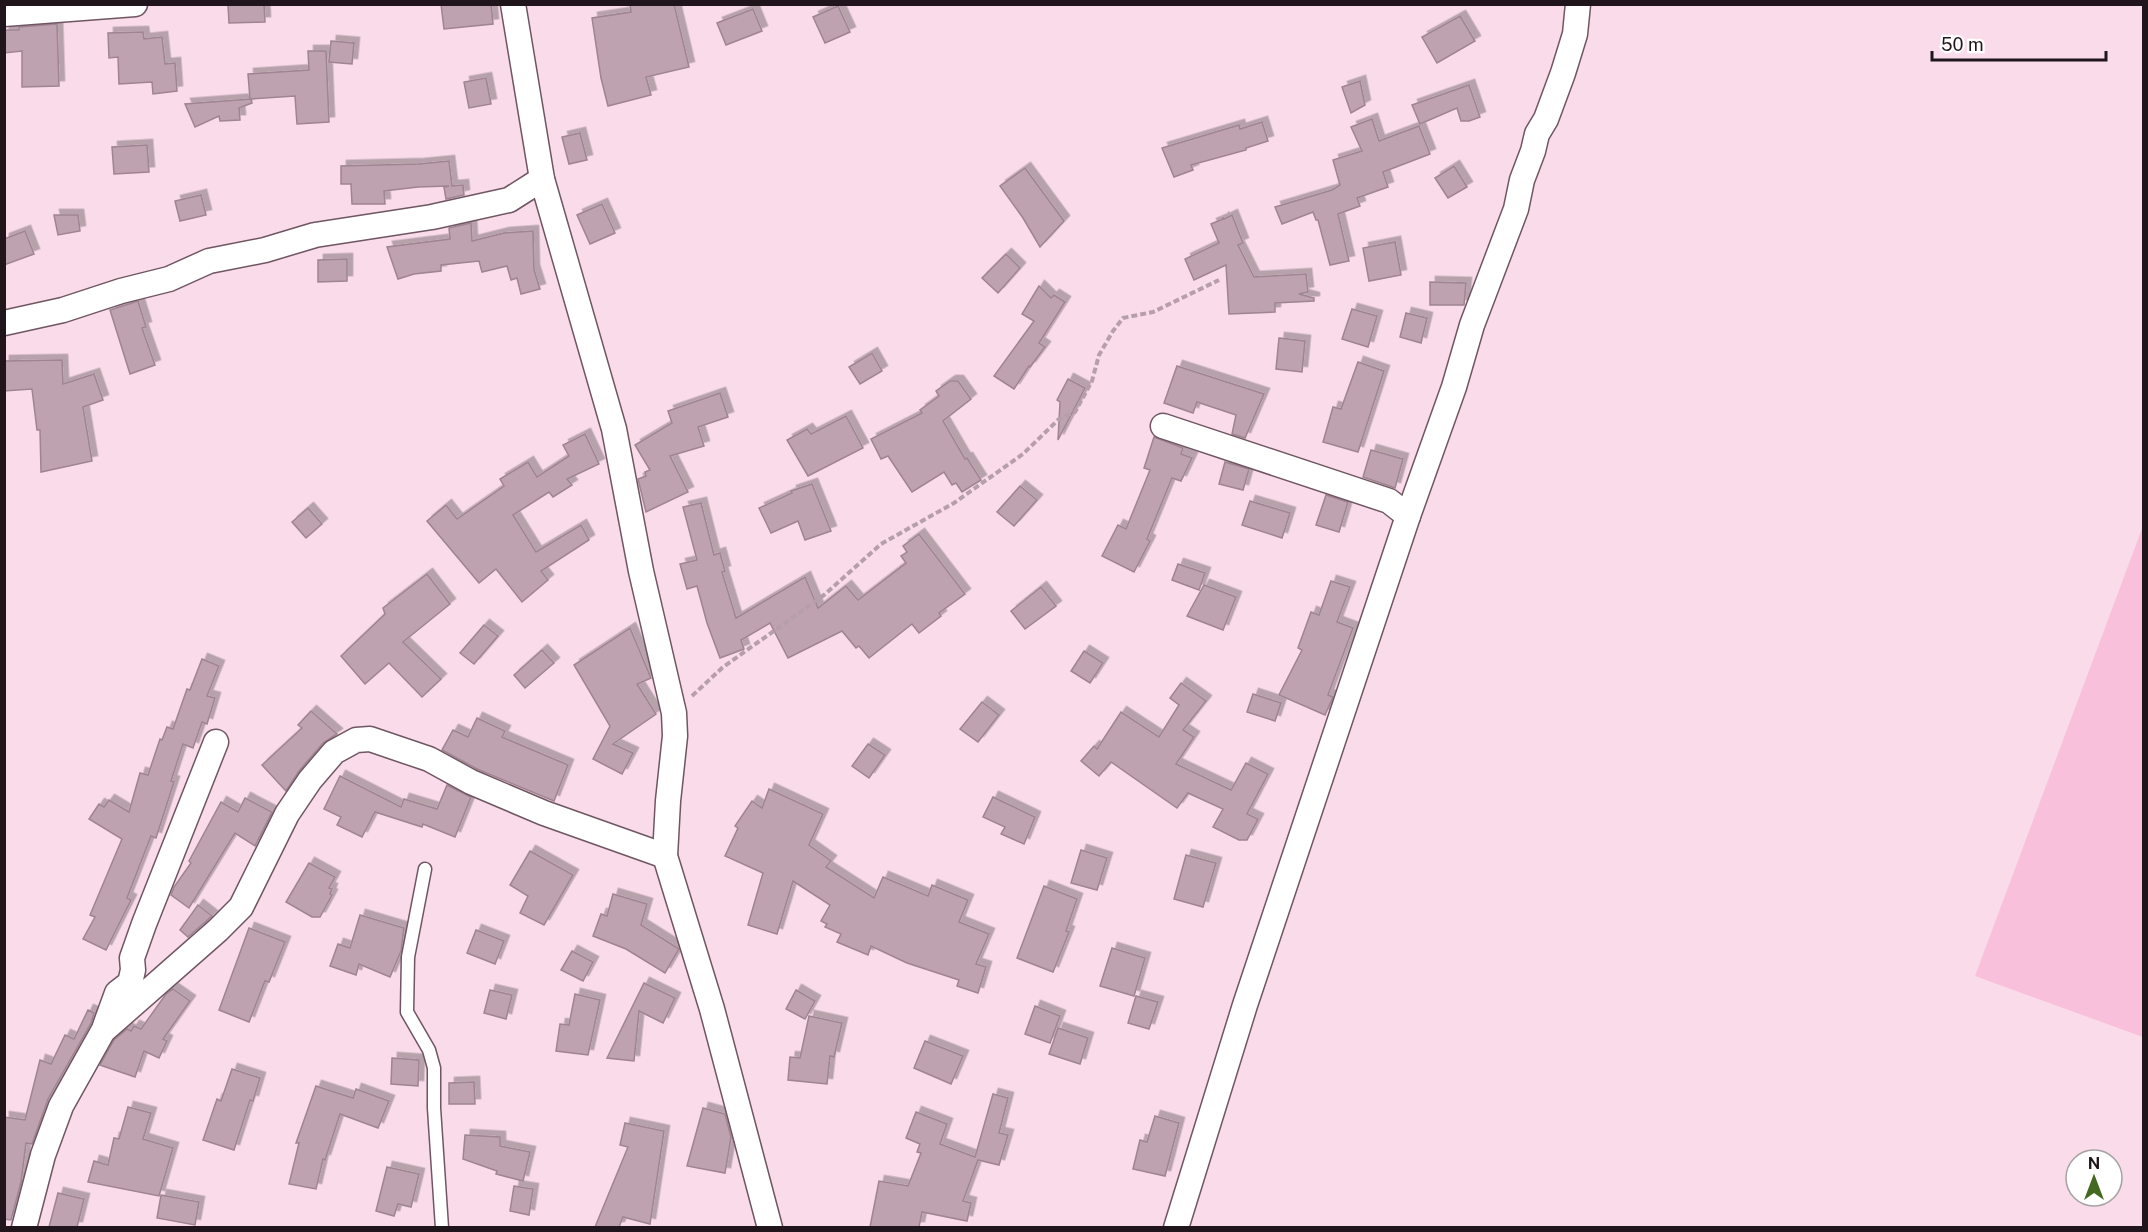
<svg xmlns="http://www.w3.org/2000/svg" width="2148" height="1232" font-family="'Public Sans',sans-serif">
<defs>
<filter id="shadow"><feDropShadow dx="5.5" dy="-5.5" stdDeviation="0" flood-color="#0004"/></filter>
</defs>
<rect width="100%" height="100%" fill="#f9dbe9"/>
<polygon fill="#f8c0db" points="2143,526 2143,1037 1975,976"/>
<g fill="#bea2af" stroke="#9f8491" stroke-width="1.5" filter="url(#shadow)">
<polygon points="264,4 265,22 229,23 228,5"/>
<polygon points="441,4 491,4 493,24 444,29"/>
<polygon points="630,4 674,4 689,67 646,77 651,95 608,106 601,78 592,18 631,12"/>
<polygon points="838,6 850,32 825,43 813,17"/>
<polygon points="753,9 762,31 726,45 717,23"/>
<polygon points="1460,16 1475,41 1437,63 1422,37"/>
<polygon points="57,24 59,86 22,87 22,51 4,53 4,30 19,30 19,27"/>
<polygon points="143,32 144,39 162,37 165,64 175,63 177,91 153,94 152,82 119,84 118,57 109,58 108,33"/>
<polygon points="331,41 354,43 352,64 329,62"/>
<polygon points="308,51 326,51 329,122 297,124 295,96 250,99 248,74 309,70"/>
<polygon points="486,78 491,104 469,108 464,82"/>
<polygon points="1360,81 1365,105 1351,113 1342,87"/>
<polygon points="1469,85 1480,117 1469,121 1461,121 1457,108 1420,124 1412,105"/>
<polygon points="251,99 252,103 239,108 240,120 220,121 219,116 195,127 185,104"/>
<polygon points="1372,119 1379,141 1419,126 1430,154 1383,172 1388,187 1357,198 1360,206 1338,214 1349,261 1330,265 1318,220 1316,220 1313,212 1282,224 1275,207 1332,190 1340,185 1333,160 1362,151 1351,127"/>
<polygon points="1262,122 1268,141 1246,148 1246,150 1191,165 1193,170 1174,177 1162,148 1239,125 1240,129"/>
<polygon points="580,133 587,160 569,164 562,137"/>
<polygon points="147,145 149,172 114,174 112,147"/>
<polygon points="449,161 452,186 463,185 464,195 446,199 444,187 449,186 418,187 384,191 385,204 352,204 351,184 341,184 341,166 419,164"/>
<polygon points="1454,166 1467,187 1448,198 1435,178"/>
<polygon points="1025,168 1064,221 1040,247 1023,218 1000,186"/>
<polygon points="201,195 206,215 180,221 175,201"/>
<polygon points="602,204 615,233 590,244 577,215"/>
<polygon points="54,215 78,215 80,231 58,235"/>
<polygon points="1232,215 1243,243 1238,245 1254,277 1306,274 1308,292 1299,294 1314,298 1314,301 1275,303 1275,312 1229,314 1226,265 1194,280 1185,259 1219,243 1211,224 1223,219 1223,217 1224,219"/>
<polygon points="471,223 472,241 504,233 533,231 534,270 540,289 521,294 517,278 511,280 507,266 482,272 479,261 441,265 441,271 414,274 398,279 387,247 450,239 449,228"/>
<polygon points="25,231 34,254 4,265 4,239"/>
<polygon points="1395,242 1401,275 1369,281 1363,248"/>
<polygon points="1006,254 1020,268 998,293 982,278"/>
<polygon points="347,259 347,281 318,282 318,260"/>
<polygon points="1430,282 1466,283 1464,305 1430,305"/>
<polygon points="1039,286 1051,298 1054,295 1065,302 1039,343 1045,347 1030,367 1029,366 1014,389 994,376 1034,321 1022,314"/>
<polygon points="138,301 146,327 142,328 155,365 130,374 110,310"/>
<polygon points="1352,309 1377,316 1368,347 1342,339"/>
<polygon points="1406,313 1427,318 1421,343 1400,337"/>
<polygon points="1279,338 1305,341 1302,372 1276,369"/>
<polygon points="872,353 882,371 860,384 849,367"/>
<polygon points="62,360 63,384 94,374 103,400 83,407 92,461 41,472 40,430 37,430 32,389 4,391 4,361"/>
<polygon points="1358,362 1384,371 1358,452 1323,442 1333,407 1341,409"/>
<polygon points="1177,366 1264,394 1245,438 1232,434 1236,415 1197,402 1193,413 1164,403"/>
<polygon points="1068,379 1085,388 1058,440 1060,402 1057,400"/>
<polygon points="950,381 958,381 971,399 943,421 965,459 967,458 981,480 962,492 956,483 952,485 944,472 912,492 888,456 881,459 871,439 922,413 920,410 939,396 936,391"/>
<polygon points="720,393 728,417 698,427 704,446 670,456 688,492 646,512 638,479 646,476 645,472 650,470 635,445 672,423 668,411"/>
<polygon points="846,416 863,448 808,476 787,440 807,429 811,434"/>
<polygon points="585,434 599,464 567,479 572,485 553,497 549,492 513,515 536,552 581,525 589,540 541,571 548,580 522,602 496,569 479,583 427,521 446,505 457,519 504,486 500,479 528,462 537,477 569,456 563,445"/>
<polygon points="1154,437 1183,448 1181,454 1192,458 1181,481 1172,478 1147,539 1150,541 1134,572 1102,556 1118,525 1126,529 1150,470 1144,468"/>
<polygon points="1371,450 1403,459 1395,488 1363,477"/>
<polygon points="1225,462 1249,469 1243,490 1219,484"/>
<polygon points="812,484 831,531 805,540 798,521 771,533 759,508 792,493 791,491"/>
<polygon points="1020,486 1037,500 1014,526 997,512"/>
<polygon points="1326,495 1348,502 1339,532 1316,525"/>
<polygon points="1250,501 1290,513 1282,538 1242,525"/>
<polygon points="701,503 714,555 720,553 725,571 722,572 736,618 805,577 818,608 846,586 858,600 906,563 901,556 907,552 903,546 919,534 965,594 939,613 941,616 919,633 912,624 869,658 859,646 856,648 842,631 788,658 770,623 741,640 744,649 720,658 707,623 697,586 687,589 680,564 697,560 683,507"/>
<polygon points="308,508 322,524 306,538 292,522"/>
<polygon points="1178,564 1205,573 1199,590 1172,580"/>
<polygon points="427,574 450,604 403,642 441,679 422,697 389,663 365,684 341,656 385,614 383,608"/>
<polygon points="1331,581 1350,587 1337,622 1353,628 1328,695 1333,697 1325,715 1279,695 1302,650 1298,648 1311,612 1319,615"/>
<polygon points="1204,585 1236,597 1223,630 1187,616"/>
<polygon points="1041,587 1056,606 1025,629 1011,611"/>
<polygon points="484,625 498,636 474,664 460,653"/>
<polygon points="630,628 651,678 637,684 656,714 613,744 633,753 622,774 593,759 610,726 574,665"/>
<polygon points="542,650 554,663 525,688 514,675"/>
<polygon points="1084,651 1103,663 1090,683 1071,671"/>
<polygon points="202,659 219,666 207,696 215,698 207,724 202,722 193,748 183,744 171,781 174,782 156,838 151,836 127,898 131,900 106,950 83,939 95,917 90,915 122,839 89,819 99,804 104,807 109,800 129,812 140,773 148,775 160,739 162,740 167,727 173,729 187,689 190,690"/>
<polygon points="1181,683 1206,701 1183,730 1194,737 1176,764 1231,790 1246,763 1268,774 1247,814 1258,819 1247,840 1239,840 1213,827 1223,809 1188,793 1177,808 1111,762 1099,776 1081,761 1094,746 1097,749 1121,712 1159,737 1179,705 1170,698"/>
<polygon points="1253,694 1281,703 1275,721 1247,712"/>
<polygon points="982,702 999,715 978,742 960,729"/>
<polygon points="311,711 337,734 323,743 299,771 286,791 262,765 302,728 298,725"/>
<polygon points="477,718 505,731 502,737 568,765 554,801 477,769 442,750 453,730 468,737"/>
<polygon points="868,744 885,755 869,778 852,766"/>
<polygon points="340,776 401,807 404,799 437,809 447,785 471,797 455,837 423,824 422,827 375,812 362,837 337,825 341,817 324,809"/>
<polygon points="769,789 823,814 809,845 831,861 826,867 874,898 883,877 928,896 932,885 968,900 959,922 989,934 976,964 986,967 978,993 957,986 959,980 907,963 871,946 868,955 837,942 841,934 825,927 827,924 821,921 830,905 793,881 777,934 748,925 763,873 725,856 738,828 735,826 752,801 762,808"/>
<polygon points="993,797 1035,817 1024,844 1001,834 1005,827 983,817"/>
<polygon points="245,798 272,812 255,846 235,833 189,908 171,895 174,887 191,863 189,861 221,802 238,812"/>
<polygon points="1081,850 1107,858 1097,890 1071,883"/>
<polygon points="530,851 573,875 544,925 520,913 528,896 510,885"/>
<polygon points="1186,855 1216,863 1203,907 1174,899"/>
<polygon points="309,863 335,877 329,888 332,889 330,894 332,895 320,917 312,917 286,902"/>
<polygon points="1044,886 1077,899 1066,931 1069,932 1053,972 1017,958"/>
<polygon points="613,894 647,904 641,925 679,949 665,973 626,949 593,936 601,914 607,916"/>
<polygon points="198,905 212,916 188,937 180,930"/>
<polygon points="360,915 404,928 401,951 390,977 359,964 356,975 330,966 338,944 350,948"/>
<polygon points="249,928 285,942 269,982 265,981 249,1022 219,1010"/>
<polygon points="476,930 504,941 495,964 467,953"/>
<polygon points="1112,948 1145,958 1134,996 1100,986"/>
<polygon points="572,951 593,962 583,981 561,970"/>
<polygon points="644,983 675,998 663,1023 639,1011 634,1061 607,1058"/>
<polygon points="173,989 190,1001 163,1039 167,1041 159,1058 144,1051 135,1077 100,1065 114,1040 127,1029 131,1031 134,1026 141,1029 166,994"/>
<polygon points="490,990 512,995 506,1019 484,1013"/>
<polygon points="796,990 815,1001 805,1019 786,1009"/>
<polygon points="575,994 600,1000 588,1055 556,1051 560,1024 569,1025"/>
<polygon points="1136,996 1158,1002 1149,1029 1128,1023"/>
<polygon points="1035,1006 1060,1016 1050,1043 1025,1034"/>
<polygon points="88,1010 94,1013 91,1023 48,1099 32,1144 26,1143 21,1182 11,1220 4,1219 4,1117 25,1120 40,1060 51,1064 65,1035 74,1039"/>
<polygon points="809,1016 842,1023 834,1057 830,1056 827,1084 788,1080 790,1057 800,1058"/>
<polygon points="1058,1028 1088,1038 1080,1064 1049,1054"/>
<polygon points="925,1041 963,1056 951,1084 914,1068"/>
<polygon points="392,1058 419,1060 418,1086 391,1084"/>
<polygon points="232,1069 260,1078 253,1101 250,1100 234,1150 203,1140 217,1099 221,1101"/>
<polygon points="474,1082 475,1104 449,1104 449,1083"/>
<polygon points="316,1086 353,1098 356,1089 389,1101 378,1128 340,1114 325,1160 323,1159 316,1189 289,1184 299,1143 296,1143"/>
<polygon points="993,1094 1008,1098 999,1133 1008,1135 999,1165 978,1160 963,1201 971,1203 967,1221 922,1212 919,1227 870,1227 879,1181 908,1186 921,1153 917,1152 920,1144 906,1138 916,1112 947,1124 940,1144 975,1157"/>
<polygon points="128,1107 151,1113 143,1139 173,1148 159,1196 88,1182 94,1161 108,1165 114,1138 119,1139"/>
<polygon points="703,1108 725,1114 731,1137 725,1173 687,1166"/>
<polygon points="1155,1116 1179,1123 1165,1176 1133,1169 1140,1140 1147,1142"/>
<polygon points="625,1123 664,1131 650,1224 623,1217 619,1227 595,1227 628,1147 620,1145"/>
<polygon points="465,1135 500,1137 500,1146 530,1152 523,1181 496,1174 497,1171 463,1159"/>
<polygon points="387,1167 419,1174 411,1207 398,1204 394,1216 376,1211"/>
<polygon points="514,1186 533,1189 529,1215 510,1211"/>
<polygon points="58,1193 84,1199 77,1227 49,1227"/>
<polygon points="161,1195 199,1202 195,1225 157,1218"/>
</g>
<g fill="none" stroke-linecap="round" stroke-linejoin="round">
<g stroke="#6f5662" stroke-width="15">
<polyline id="service" points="425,869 408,957 407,1012 429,1050 434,1068 434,1108 442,1228"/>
</g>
<g stroke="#6f5662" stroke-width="27">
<g id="minor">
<polyline points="513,4 542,179 614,429 641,571 674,713 675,736 668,801 665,856 712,1009 770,1228"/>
<polyline points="4,14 135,4"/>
<polyline points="4,323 63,310 121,291 169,279 209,261 265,250 315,235 432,217 509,200 542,179"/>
<polyline points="1163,426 1389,501 1408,516"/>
<polyline points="105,1026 117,993 130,983 133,970 132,958 144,924 216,742"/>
<polyline points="24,1228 43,1155 61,1106 103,1031 218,930 241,907 287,814 310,780 334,752 356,740 370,739 429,759 471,782 544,813 665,856"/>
<polyline points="1176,1228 1245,1005 1408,516 1454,387 1472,325 1516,209 1522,180 1533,151 1537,134 1546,119 1563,73 1575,34 1578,4"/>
</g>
</g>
<polyline stroke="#b79faa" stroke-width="4" stroke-dasharray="6 3" stroke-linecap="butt" points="692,696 722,668 824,595 881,544 954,503 1023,454 1059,419 1075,412 1092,381 1099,355 1113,331 1123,318 1153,312 1219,280"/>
<use href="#service" stroke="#fff" stroke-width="12"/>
<use href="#minor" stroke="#fff" stroke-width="24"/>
</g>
<rect width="2148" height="1232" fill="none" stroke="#1f151a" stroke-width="12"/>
<g transform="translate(2094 1178)"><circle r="28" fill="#ffffff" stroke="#a5a1a3" stroke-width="1.5"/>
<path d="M0-4.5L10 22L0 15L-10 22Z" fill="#446820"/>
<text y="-9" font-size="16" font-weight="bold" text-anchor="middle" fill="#1f151a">N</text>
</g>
<path d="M1932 51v9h174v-9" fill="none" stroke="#1f151a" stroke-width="3"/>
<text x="1941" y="51" font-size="18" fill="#1f151a" stroke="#ffffff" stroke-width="4.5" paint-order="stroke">50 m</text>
</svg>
